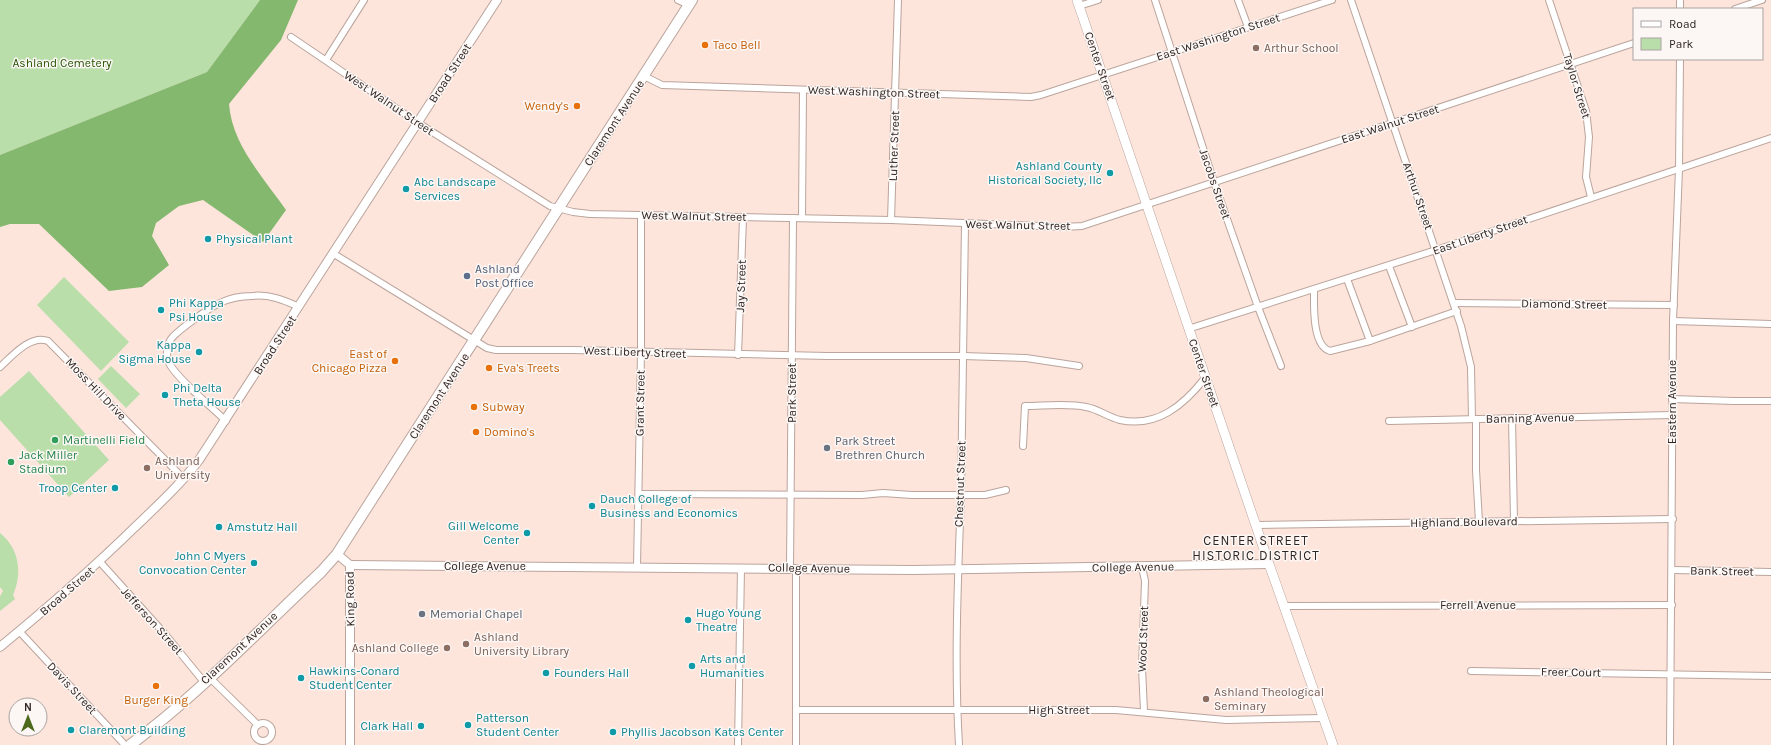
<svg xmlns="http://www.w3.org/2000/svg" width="1771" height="745" font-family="Karla,sans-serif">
<rect width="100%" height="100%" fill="#fde5dc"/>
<g fill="#b9deaa">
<polygon points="0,0 260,0 207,72 0,155"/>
<polygon points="64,277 129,342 101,371 37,305"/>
<polygon points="111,366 140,394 126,408 98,379"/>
<polygon points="29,371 109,460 69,497 0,420 0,397"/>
<path d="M0 533C19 548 23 573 13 595L15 599 0 611V596L3 591 0 587Z"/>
</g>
<path fill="#84b86e" d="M260 0H298L281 40 229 104C232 145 264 178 286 210L263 242 203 200 179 206 156 223 152 236 169 265 142 287 109 291 39 224H10L0 227V155L207 72Z"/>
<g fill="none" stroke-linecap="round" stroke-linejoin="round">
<g stroke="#baa49c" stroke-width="8">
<g id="minor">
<polyline points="678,0 689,5"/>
<polyline points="1155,0 1214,182 1258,307 1281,366"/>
<polyline points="1238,0 1248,27"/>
<polyline points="1351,0 1461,326 1471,367 1472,419"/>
<polyline points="1549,0 1586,111 1589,137 1586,177 1591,197"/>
<polyline points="1680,0 1680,9"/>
<polyline points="1079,6 1098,0"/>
<polyline points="1735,9 1762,0"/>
<polyline points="291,37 418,123 550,206 573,212 590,214 891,220 1063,227 1082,226 1634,43"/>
<polyline points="326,60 364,0"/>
<polyline points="644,76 662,85 1031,97 1041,95 1332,0"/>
<polyline points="802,218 803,90"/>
<polyline points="891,220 898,0"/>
<polyline points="334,254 487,348 496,350 573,350 827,356 963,356 1026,358 1079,366"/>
<polyline points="1389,266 1412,327"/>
<polyline points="1347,279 1370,341"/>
<path d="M1314 290C1314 305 1312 346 1330 351L1370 341 1457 311"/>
<polyline points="1454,303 1674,305"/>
<polyline points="1673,321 1771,324"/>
<polyline points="1188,329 1436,250 1771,138"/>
<polyline points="738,355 743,218"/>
<path d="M0 367C12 356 31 334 48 341L184 479"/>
<polyline points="1672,399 1734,401 1771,401"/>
<polyline points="1512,418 1514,521"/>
<polyline points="1476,419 1476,470 1479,522"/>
<path d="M226 421C214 409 171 374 168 360 166 353 167 345 171 339 177 331 210 307 220 303 230 298 241 296 252 296 269 294 284 300 299 307"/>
<polyline points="1389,421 1672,415"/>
<path d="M1023 446 1025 406C1043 406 1069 403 1086 407 1098 409 1108 417 1120 420 1157 428 1184 405 1205 378"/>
<polyline points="639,494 862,495 883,493 912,495 985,495 1006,490"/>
<polyline points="1256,525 1673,519"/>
<polyline points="100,562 164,633 204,682"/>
<polyline points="637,567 641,352 641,215"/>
<polyline points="1142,567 1145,581 1142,668 1144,711"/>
<polyline points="790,568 793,218"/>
<polyline points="1673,570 1771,572"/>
<polyline points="1284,606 1672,605"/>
<polyline points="19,631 125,745"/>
<polyline points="1471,671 1771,676"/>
<polyline points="209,677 258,725"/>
<polyline points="797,710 1116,710 1226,720 1322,718"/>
<circle cx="263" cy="732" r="9"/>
<polyline points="738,745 741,568"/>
<polyline points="796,745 796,568"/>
<path d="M959 745C954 661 958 577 961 494 963 404 963 314 965 224"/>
<polyline points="1670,745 1673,321 1679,169 1680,59"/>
</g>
</g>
<g stroke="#baa49c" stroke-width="10">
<g id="tertiary">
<polyline points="337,554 350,565 350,745"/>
<polyline points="350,565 913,570 1269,564"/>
<path d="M0 647C46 609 91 570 134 528 157 506 180 485 199 460L497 0"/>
</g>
</g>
<g stroke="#baa49c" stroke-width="10">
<polyline id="secondary" points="1077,0 1269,564 1333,745"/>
</g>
<g stroke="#baa49c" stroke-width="12">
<path id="primary" d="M130 745C198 695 259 630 321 572L337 554 692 0"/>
</g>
<use href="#minor" stroke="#fff" stroke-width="6"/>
<use href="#tertiary" stroke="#fff" stroke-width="8"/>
<use href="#secondary" stroke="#fff" stroke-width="9"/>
<use href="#primary" stroke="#fff" stroke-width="10"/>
</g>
<g fill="#e8710a" stroke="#fcf7f5" stroke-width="1.5">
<circle cx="705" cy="45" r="4"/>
<circle cx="577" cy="106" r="4"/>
<circle cx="395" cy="361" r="4"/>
<circle cx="489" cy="368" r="4"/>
<circle cx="474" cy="407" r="4"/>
<circle cx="476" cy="432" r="4"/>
<circle cx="156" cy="686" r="4"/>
</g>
<g fill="#8d6e63" stroke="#fcf7f5" stroke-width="1.5">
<circle cx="1256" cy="48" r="4"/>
<circle cx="147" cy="468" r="4"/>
<circle cx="466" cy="644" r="4"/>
<circle cx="447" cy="648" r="4"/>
<circle cx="1206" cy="699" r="4"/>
</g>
<g fill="#0f9aa8" stroke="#fcf7f5" stroke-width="1.5">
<circle cx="1110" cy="173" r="4"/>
<circle cx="406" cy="189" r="4"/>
<circle cx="208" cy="239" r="4"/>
<circle cx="161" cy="310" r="4"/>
<circle cx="199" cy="352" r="4"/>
<circle cx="165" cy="395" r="4"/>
<circle cx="115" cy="488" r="4"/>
<circle cx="592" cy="506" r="4"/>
<circle cx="219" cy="527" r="4"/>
<circle cx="527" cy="533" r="4"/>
<circle cx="254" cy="563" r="4"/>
<circle cx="688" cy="620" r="4"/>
<circle cx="692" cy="666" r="4"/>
<circle cx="546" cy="673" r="4"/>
<circle cx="301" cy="678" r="4"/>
<circle cx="468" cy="725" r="4"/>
<circle cx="421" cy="726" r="4"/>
<circle cx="71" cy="730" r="4"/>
<circle cx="613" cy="732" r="4"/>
</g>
<circle fill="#5c6f8a" stroke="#fcf7f5" stroke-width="1.5" cx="467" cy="276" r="4"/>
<g fill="#2e9e5b" stroke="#fcf7f5" stroke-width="1.5">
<circle cx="55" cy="440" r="4"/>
<circle cx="11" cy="462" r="4"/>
</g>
<g fill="#6b7280" stroke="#fcf7f5" stroke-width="1.5">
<circle cx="827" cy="448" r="4"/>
<circle cx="422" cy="614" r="4"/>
</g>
<g text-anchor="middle" stroke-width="3" stroke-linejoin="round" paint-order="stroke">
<g font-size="12" fill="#2f2623" stroke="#fcf7f5">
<text transform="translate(1218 37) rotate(-18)" y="4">East Washington Street</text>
<text transform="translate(1100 66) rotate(71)" y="4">Center Street</text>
<text transform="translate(450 73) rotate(-57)" y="4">Broad Street</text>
<text transform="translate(1577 86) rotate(73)" y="4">Taylor Street</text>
<text transform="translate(874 92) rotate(2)" y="4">West Washington Street</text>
<text transform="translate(389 103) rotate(34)" y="4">West Walnut Street</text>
<text transform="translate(614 123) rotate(-57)" y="4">Claremont Avenue</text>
<text transform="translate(1390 124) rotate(-18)" y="4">East Walnut Street</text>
<text transform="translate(894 146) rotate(-88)" y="4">Luther Street</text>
<text transform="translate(1215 184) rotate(71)" y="4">Jacobs Street</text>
<text transform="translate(1418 196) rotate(71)" y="4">Arthur Street</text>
<text transform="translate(694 216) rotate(1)" y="4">West Walnut Street</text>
<text transform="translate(1018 225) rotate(1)" y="4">West Walnut Street</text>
<text transform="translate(1480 235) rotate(-19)" y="4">East Liberty Street</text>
<text transform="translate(741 286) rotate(-88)" y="4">Jay Street</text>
<text transform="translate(1564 304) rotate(1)" y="4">Diamond Street</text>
<text transform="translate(275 345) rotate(-57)" y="4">Broad Street</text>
<text transform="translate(635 352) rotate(2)" y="4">West Liberty Street</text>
<text transform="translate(1204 373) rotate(71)" y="4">Center Street</text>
<text transform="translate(96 389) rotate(46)" y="4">Moss Hill Drive</text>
<text transform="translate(792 393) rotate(-90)" y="4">Park Street</text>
<text transform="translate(439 396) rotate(-57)" y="4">Claremont Avenue</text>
<text transform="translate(1672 402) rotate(-90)" y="4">Eastern Avenue</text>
<text transform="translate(640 403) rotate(-89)" y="4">Grant Street</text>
<text transform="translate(1530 418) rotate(-1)" y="4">Banning Avenue</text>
<text transform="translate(960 484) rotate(-88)" y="4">Chestnut Street</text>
<text transform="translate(1464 522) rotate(-1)" y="4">Highland Boulevard</text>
<text x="485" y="570">College Avenue</text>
<text transform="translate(1133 567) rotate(-1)" y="4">College Avenue</text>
<text transform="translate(809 568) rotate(1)" y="4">College Avenue</text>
<text transform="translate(1722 571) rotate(1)" y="4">Bank Street</text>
<text transform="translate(67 591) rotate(-41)" y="4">Broad Street</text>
<text transform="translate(350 599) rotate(-91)" y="4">King Road</text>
<text x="1478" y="609">Ferrell Avenue</text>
<text transform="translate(152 621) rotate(48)" y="4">Jefferson Street</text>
<text transform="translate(1143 639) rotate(-88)" y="4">Wood Street</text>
<text transform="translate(239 648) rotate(-43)" y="4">Claremont Avenue</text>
<text transform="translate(1571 672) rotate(1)" y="4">Freer Court</text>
<text transform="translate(72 688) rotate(47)" y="4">Davis Street</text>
<text x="1059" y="714">High Street</text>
</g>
<g font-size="12" fill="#c56008" stroke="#fcf7f5" text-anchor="start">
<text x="713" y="49">Taco Bell</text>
<text x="569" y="110" text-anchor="end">Wendy's</text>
<text x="387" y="358" text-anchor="end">East of<tspan x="387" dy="14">Chicago Pizza</tspan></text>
<text x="497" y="372">Eva's Treets</text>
<text x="482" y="411">Subway</text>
<text x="484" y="436">Domino's</text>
<text x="156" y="704" text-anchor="middle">Burger King</text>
</g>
<g font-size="12" fill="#785e54" stroke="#fcf7f5" text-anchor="start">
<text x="1264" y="52">Arthur School</text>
<text x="155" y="465">Ashland<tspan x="155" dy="14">University</tspan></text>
<text x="474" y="641">Ashland<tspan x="474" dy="14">University Library</tspan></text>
<text x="439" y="652" text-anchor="end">Ashland College</text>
<text x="1214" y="696">Ashland Theological<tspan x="1214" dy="14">Seminary</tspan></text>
</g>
<g font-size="12" fill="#245403" stroke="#fcf7f5">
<text x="62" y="67">Ashland Cemetery</text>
</g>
<g font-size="12" fill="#0d838f" stroke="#fcf7f5" text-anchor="start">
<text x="1102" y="170" text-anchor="end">Ashland County<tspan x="1102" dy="14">Historical Society, llc</tspan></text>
<text x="414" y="186">Abc Landscape<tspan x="414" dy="14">Services</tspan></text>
<text x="216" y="243">Physical Plant</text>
<text x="169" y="307">Phi Kappa<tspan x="169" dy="14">Psi House</tspan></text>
<text x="191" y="349" text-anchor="end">Kappa<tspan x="191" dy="14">Sigma House</tspan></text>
<text x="173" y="392">Phi Delta<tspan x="173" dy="14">Theta House</tspan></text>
<text x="107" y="492" text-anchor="end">Troop Center</text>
<text x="600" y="503">Dauch College of<tspan x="600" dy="14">Business and Economics</tspan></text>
<text x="519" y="530" text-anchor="end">Gill Welcome<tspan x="519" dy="14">Center</tspan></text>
<text x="227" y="531">Amstutz Hall</text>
<text x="246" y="560" text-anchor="end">John C Myers<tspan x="246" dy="14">Convocation Center</tspan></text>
<text x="696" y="617">Hugo Young<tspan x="696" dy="14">Theatre</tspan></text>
<text x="700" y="663">Arts and<tspan x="700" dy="14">Humanities</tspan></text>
<text x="309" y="675">Hawkins-Conard<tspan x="309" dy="14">Student Center</tspan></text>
<text x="554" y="677">Founders Hall</text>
<text x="476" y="722">Patterson<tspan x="476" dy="14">Student Center</tspan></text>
<text x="413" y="730" text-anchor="end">Clark Hall</text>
<text x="79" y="734">Claremont Building</text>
<text x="621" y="736">Phyllis Jacobson Kates Center</text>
</g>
<g font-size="12" fill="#4e5e75" stroke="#fcf7f5" text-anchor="start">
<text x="475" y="273">Ashland<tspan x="475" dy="14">Post Office</tspan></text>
</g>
<g font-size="12" fill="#27864d" stroke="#fcf7f5" text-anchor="start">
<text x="63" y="444">Martinelli Field</text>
<text x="19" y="459">Jack Miller<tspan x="19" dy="14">Stadium</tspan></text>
</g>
<g font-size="12" fill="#5b616d" stroke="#fcf7f5" text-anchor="start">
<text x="835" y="445">Park Street<tspan x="835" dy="14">Brethren Church</tspan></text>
<text x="430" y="618">Memorial Chapel</text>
</g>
<g font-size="13" letter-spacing="1" fill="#2f2623" stroke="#fcf7f5">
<text x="1256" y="545">CENTER STREET<tspan x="1256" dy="15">HISTORIC DISTRICT</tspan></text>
</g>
</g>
<rect x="1633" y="8" width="130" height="52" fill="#fcf7f5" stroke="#aaa3a1"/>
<rect x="1641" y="21" width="20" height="6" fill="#ffffff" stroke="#aaa3a1"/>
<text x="1669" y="28" font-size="12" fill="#2f2623">Road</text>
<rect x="1641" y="38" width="20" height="12" fill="#b9deaa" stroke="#aaa3a1"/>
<text x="1669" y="48" font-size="12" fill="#2f2623">Park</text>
<g transform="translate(28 717)"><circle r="19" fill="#fcf7f5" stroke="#aaa3a1"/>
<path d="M0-3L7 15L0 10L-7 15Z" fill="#4d691c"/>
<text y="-6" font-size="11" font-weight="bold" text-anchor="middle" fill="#2f2623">N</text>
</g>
</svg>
